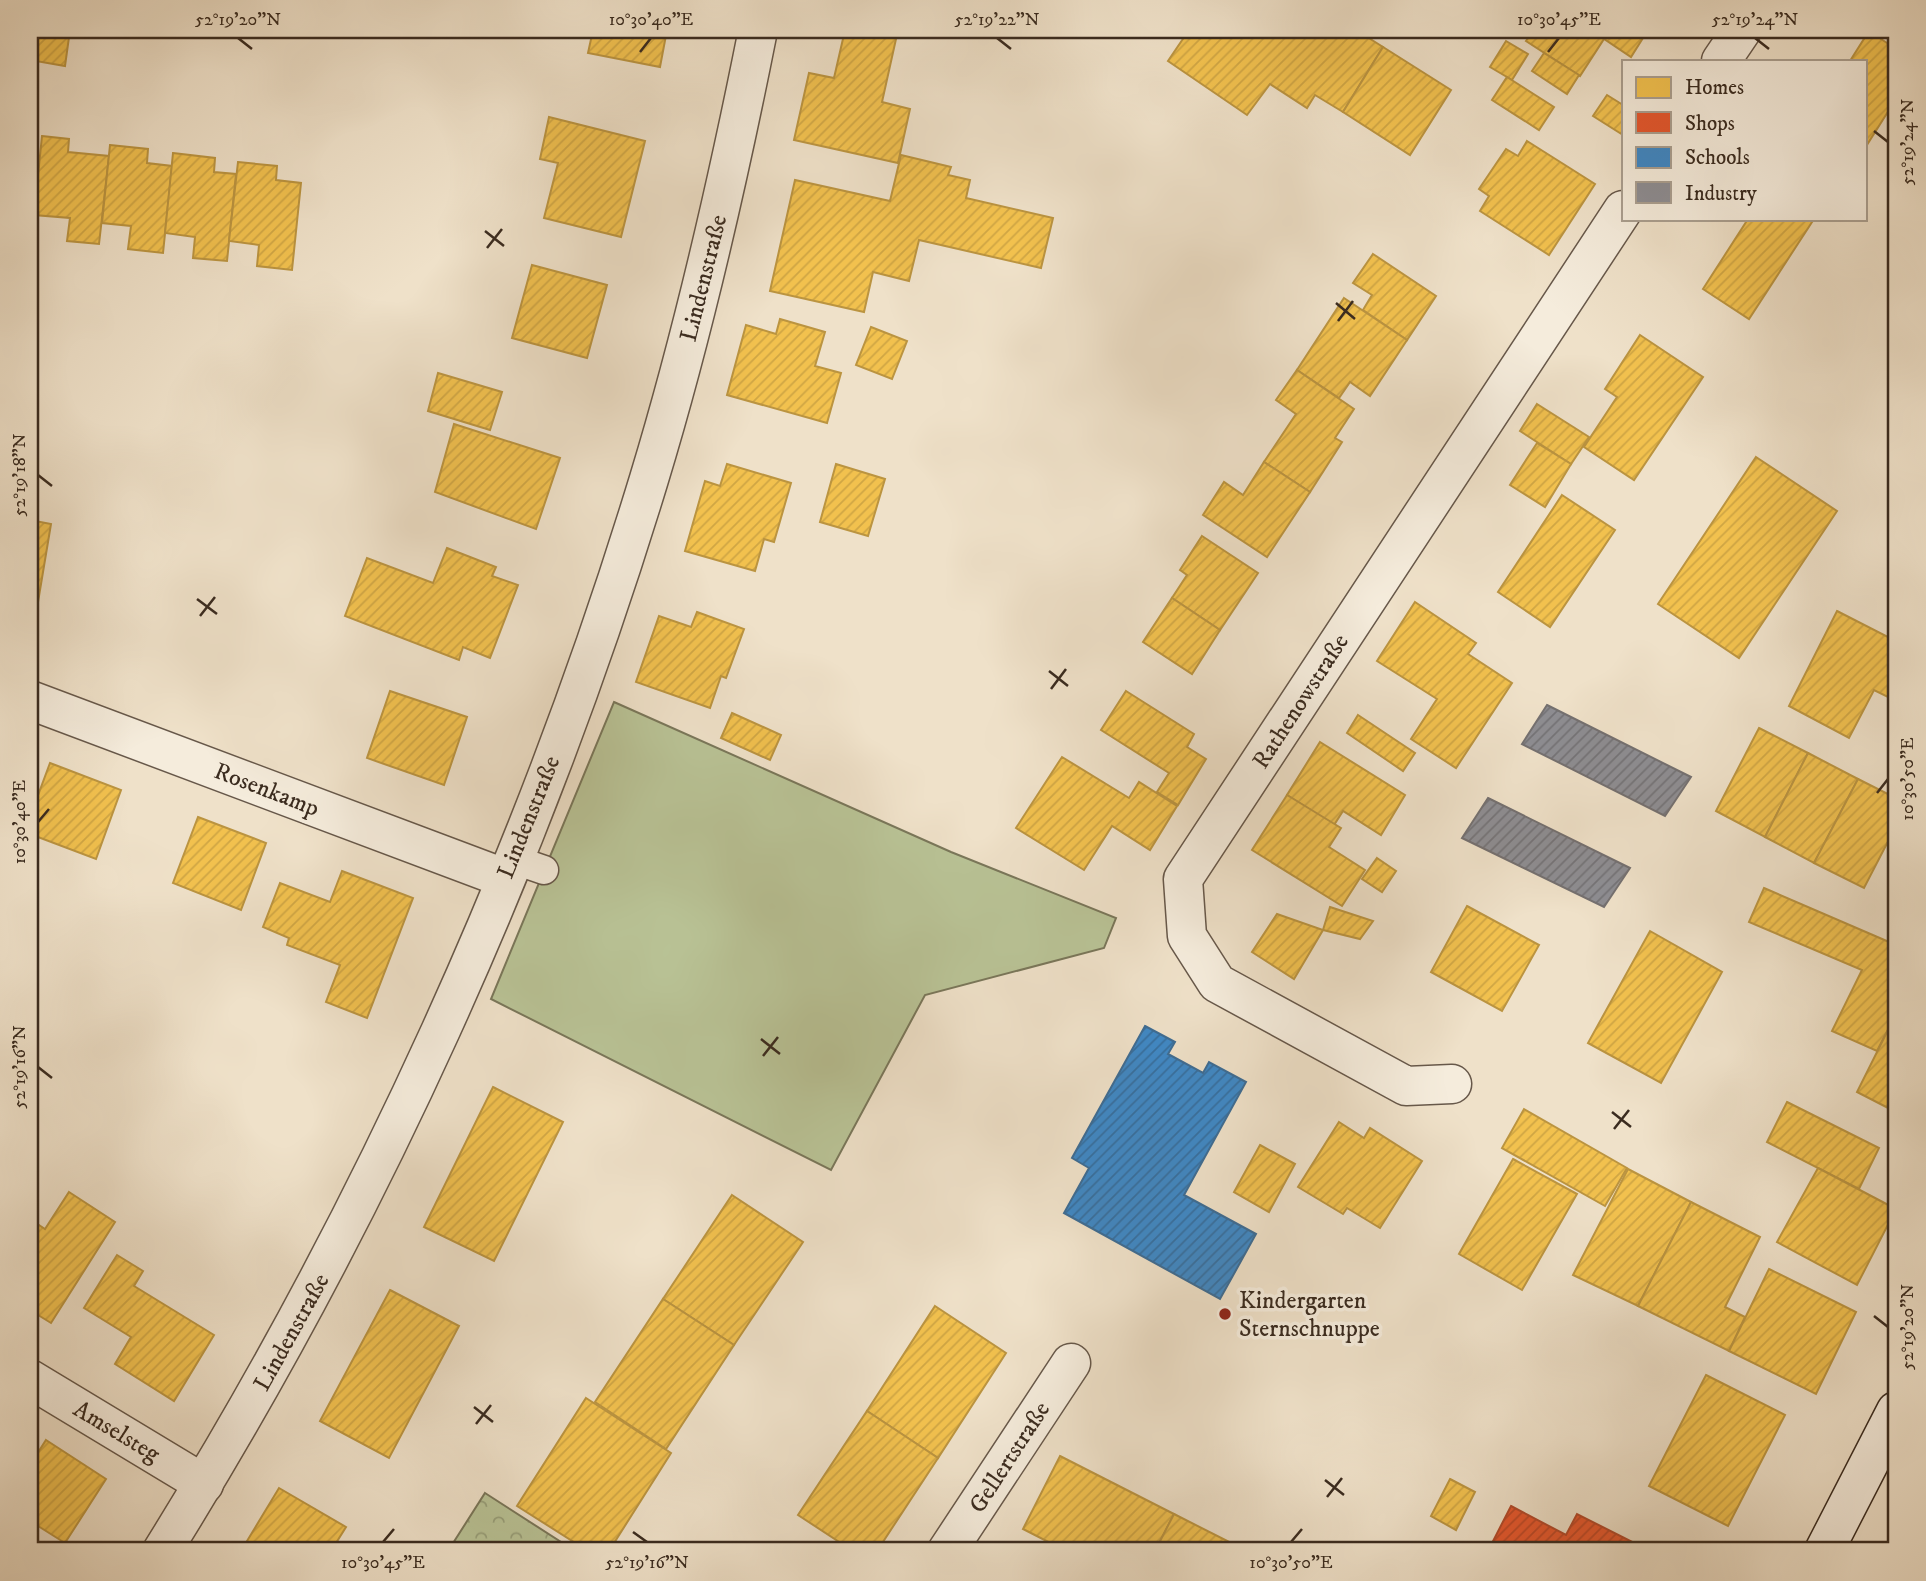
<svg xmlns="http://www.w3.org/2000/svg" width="1926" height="1581" font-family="'IM FELL DW Pica',serif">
<defs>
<pattern id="forest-crowns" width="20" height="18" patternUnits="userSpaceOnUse" patternTransform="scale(1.75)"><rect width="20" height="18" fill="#b9c396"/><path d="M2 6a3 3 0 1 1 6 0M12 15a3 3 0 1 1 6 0" fill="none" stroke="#979f7a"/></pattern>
<pattern id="homes-hatch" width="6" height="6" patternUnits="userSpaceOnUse" patternTransform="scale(1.75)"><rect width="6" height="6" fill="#f2c14e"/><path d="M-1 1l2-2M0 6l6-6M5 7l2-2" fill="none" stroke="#d0a644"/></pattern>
<pattern id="shops-hatch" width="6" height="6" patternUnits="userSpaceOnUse" patternTransform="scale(1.75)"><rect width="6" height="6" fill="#e4572e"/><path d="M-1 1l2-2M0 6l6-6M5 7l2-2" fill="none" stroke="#ba4827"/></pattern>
<pattern id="schools-hatch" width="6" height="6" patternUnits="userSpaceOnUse" patternTransform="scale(1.75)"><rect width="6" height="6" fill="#3f88c5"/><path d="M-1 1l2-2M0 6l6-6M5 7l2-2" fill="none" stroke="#366f9f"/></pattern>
<pattern id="industry-hatch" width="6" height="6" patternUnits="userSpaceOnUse" patternTransform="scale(1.75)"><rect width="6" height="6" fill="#8d8d92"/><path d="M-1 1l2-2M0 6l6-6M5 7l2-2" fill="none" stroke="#747377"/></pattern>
</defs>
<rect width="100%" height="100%" fill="#efe1c9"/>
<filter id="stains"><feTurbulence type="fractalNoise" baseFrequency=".00286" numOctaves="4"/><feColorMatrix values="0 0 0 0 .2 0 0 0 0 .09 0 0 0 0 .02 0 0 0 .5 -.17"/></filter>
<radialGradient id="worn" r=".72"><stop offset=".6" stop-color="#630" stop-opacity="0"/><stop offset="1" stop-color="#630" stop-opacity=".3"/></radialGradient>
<polygon fill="url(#forest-crowns)" stroke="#7a775a" stroke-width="2" points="485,1493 575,1551 448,1551"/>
<polygon fill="#b9c396" stroke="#7a775a" stroke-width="2" points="614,702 951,852 1116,918 1104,948 925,995 831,1170 491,999"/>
<g fill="url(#homes-hatch)" stroke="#bb9440" stroke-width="2">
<polygon points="30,30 70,30 65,66 30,60"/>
<polygon points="593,30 667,30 660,67 588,53"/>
<polygon points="845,30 898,30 882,102 910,109 898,163 794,140 809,73 834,78"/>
<polygon points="1189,30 1295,30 1301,34 1304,30 1356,30 1383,47 1343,112 1315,95 1307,108 1270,84 1247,115 1168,61"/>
<polygon points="1534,30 1648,30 1631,57 1604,39 1580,76 1526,41"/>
<polygon points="1869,31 1896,49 1896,99 1865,148 1865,61 1850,61"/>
<polygon points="1506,41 1528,54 1512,80 1490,67"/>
<polygon points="1383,47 1451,90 1410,155 1343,112"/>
<polygon points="1544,53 1579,75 1567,94 1532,71"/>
<polygon points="1507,77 1554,107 1539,130 1492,100"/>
<polygon points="1607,95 1623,105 1623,135 1593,116"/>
<polygon points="549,117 645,141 621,237 544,218 558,163 540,159"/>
<polygon points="42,136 69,139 68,152 109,156 99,244 67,241 70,218 34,215"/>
<polygon points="1527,141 1595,184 1549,255 1480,211 1489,196 1479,189 1506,149 1518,156"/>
<polygon points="110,145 148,149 147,163 172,166 163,253 128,249 131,226 102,223"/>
<polygon points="173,153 215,158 214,172 236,174 227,261 193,258 195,237 165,233"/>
<polygon points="901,155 951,167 948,175 970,180 966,198 1053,218 1041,268 919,240 909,281 873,272 864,312 770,291 795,180 890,201"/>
<polygon points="238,162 277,166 276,180 301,183 292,270 257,266 259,245 229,241"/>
<polygon points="1748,219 1814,219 1749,319 1703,289"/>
<polygon points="1373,254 1436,296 1407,340 1363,310 1372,295 1353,283"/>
<polygon points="532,265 607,285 587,358 512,338"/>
<polygon points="1344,298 1407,340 1370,396 1350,382 1339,398 1297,370"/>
<polygon points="780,319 825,332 815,366 841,373 827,423 727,395 746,325 776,334"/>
<polygon points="871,327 907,341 892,379 856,365"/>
<polygon points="1640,335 1703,377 1634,480 1584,447 1617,397 1605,389"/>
<polygon points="1297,370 1354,409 1335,438 1342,442 1310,492 1264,462 1296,414 1276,400"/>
<polygon points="438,373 502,392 490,430 428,411"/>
<polygon points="1537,404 1589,437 1571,464 1520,431"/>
<polygon points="454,424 560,458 536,529 435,492"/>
<polygon points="1537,443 1571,464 1545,507 1510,485"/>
<polygon points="1756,457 1837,511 1739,658 1658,604"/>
<polygon points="1264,462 1310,492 1267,557 1203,515 1224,482 1243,495"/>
<polygon points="727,464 791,483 774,542 764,539 755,571 685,551 705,481 720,486"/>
<polygon points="836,464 885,479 868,536 820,522"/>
<polygon points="1562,495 1615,530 1550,627 1498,592"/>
<polygon points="30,520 51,524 35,620 30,619"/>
<polygon points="1202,536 1258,573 1220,630 1172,598 1187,575 1180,570"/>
<polygon points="447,548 496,567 492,576 518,585 490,658 463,647 459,660 345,616 367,558 433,583"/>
<polygon points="1172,598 1220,630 1192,674 1143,642"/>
<polygon points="1415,602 1476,643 1468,654 1512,683 1456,768 1411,739 1437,699 1377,661"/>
<polygon points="1837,611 1896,641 1896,701 1874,690 1849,738 1789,706"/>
<polygon points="697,612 744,629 726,678 721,676 710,708 636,682 659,616 691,627"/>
<polygon points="390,691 467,717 444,785 367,758"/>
<polygon points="1126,691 1194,734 1187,747 1206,759 1178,805 1157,792 1169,773 1101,730"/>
<polygon points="732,713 781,735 770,760 721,738"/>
<polygon points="1358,715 1415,753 1403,771 1347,733"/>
<polygon points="1759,728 1808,753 1765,837 1716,811"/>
<polygon points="1320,742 1405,795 1381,835 1343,811 1334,825 1287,795"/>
<polygon points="1808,753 1858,779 1814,863 1765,837"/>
<polygon points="1062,757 1129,798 1139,782 1177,806 1150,850 1112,826 1084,870 1016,828"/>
<polygon points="50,763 121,790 96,859 30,834 30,817"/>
<polygon points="1858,779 1896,798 1896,826 1864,888 1814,863"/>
<polygon points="1287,795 1341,828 1329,847 1365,870 1342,906 1252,850"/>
<polygon points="198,817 266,843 241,910 173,883"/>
<polygon points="1377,858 1396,871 1382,892 1362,879"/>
<polygon points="342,871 413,898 367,1018 326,1002 340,965 287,945 289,938 263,927 280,883 330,902"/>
<polygon points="1764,888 1896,945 1896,1014 1877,1051 1832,1031 1862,970 1749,922"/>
<polygon points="1467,906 1539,945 1502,1011 1431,972"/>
<polygon points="1330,907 1373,921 1360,939 1323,930"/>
<polygon points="1277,914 1323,930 1294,979 1252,952"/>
<polygon points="1650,931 1722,972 1661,1083 1588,1043"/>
<polygon points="1896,1014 1896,1112 1857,1092"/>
<polygon points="493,1087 563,1122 494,1261 424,1227"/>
<polygon points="1787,1102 1879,1148 1859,1189 1767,1142"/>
<polygon points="1524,1109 1627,1168 1605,1206 1502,1148"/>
<polygon points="1339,1122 1364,1138 1370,1128 1422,1161 1380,1228 1347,1208 1343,1214 1298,1187"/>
<polygon points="1260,1145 1295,1164 1269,1212 1234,1192"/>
<polygon points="1513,1159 1577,1194 1522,1290 1459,1254"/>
<polygon points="1818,1168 1896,1209 1857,1285 1777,1242"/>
<polygon points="1628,1169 1691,1202 1638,1306 1573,1275"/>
<polygon points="69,1192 115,1222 51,1323 30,1310 30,1219 45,1229"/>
<polygon points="732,1195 803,1242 734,1345 663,1299"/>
<polygon points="1691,1202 1760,1237 1725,1307 1745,1317 1729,1351 1638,1306"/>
<polygon points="117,1255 143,1271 134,1286 214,1335 174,1401 115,1364 131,1337 84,1308"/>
<polygon points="1769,1269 1856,1312 1816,1394 1729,1351"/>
<polygon points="390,1290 459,1326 389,1458 320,1421"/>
<polygon points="663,1299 734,1345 666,1449 595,1402"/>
<polygon points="935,1306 1006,1353 938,1458 867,1411"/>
<polygon points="1706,1375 1785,1415 1728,1526 1649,1486"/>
<polygon points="586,1398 671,1453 609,1551 588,1551 517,1506"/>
<polygon points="867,1411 938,1458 877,1551 853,1551 798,1515"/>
<polygon points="46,1440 106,1479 65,1543 38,1526 30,1535 30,1465"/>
<polygon points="1060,1456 1174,1514 1155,1551 1066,1551 1023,1529"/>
<polygon points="1450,1479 1475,1492 1456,1530 1431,1516"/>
<polygon points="279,1488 346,1527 331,1551 241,1551"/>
<polygon points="1174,1514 1247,1551 1155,1551"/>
</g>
<polygon fill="url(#shops-hatch)" stroke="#b14a2a" stroke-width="2" points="1511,1506 1566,1535 1577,1514 1650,1551 1488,1551"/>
<polygon fill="url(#schools-hatch)" stroke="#3e6c93" stroke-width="2" points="1145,1026 1175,1042 1168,1054 1203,1073 1209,1062 1246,1082 1184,1195 1256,1234 1220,1299 1064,1213 1089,1168 1072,1158"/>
<g fill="url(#industry-hatch)" stroke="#747070" stroke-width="2">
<polygon points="1547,705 1691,777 1665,816 1522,744"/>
<polygon points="1488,798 1630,868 1604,907 1462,838"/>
</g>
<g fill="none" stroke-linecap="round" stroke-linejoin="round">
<g stroke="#67584a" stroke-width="31">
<polyline id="lane" points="512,859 544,870"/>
</g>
<g stroke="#67584a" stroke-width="41">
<g id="street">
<polyline points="1721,61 1742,30"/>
<polyline points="30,700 504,878"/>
<polyline points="1452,1084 1406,1086 1217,983 1187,936 1183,879 1623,210"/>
<polyline points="30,1379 204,1484"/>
<path d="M162 1551C369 1219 535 854 649 479 694 331 728 181 758 30"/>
<polyline points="947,1551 1071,1363"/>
</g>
</g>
<g stroke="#3a2b1f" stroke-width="41">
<polyline id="secondary" points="1824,1551 1896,1411"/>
</g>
<use href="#lane" stroke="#f5ecdc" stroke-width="28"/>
<use href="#street" stroke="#f5ecdc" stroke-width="38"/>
<use href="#secondary" stroke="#f5ecdc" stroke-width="38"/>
</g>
<path fill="none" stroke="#3a2b1f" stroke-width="2.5" d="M238 38 252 49M997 38 1011 49M1755 38 1769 49M640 52 651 38M1548 52 1559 38M1874 131 1888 142M485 231 504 246M487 248 502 229M1336 303 1355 319M1338 321 1353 301M38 475 52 486M197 599 217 614M200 616 215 597M1049 671 1068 686M1051 689 1066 669M1877 793 1888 779M38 822 49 809M761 1039 780 1054M763 1056 778 1037M38 1067 52 1078M1612 1112 1631 1127M1614 1129 1629 1110M1874 1316 1888 1327M474 1407 493 1422M476 1424 491 1405M1325 1480 1344 1495M1327 1497 1342 1478M633 1532 647 1542M383 1542 394 1529M1291 1542 1302 1529"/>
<circle fill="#8f2418" stroke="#f5ecdc" stroke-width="2.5" cx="1225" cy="1314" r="7"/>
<g text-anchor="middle" stroke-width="7" stroke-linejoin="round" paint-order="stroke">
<g font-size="24" fill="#3a2b1f" stroke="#f5ecdc">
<text transform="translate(703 278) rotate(-76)" y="8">Lindenstraße</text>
<text transform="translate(1300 701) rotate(-57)" y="8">Rathenowstraße</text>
<text transform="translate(267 789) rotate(21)" y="8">Rosenkamp</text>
<text transform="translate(528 817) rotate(-68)" y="8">Lindenstraße</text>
<text transform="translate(291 1332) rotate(-61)" y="8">Lindenstraße</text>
<text transform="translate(117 1431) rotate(31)" y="8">Amselsteg</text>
<text transform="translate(1009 1457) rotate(-57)" y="8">Gellertstraße</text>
</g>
<g font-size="24" fill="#3a2b1f" stroke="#f5ecdc" text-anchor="start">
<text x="1239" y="1308">Kindergarten<tspan x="1239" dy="28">Sternschnuppe</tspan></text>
</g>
</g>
<rect width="1926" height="1581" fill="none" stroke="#efe1c9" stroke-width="77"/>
<rect x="1622" y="60" width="245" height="161" fill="#f5ecdc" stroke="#aa9f90" stroke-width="2"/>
<rect x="1636" y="77" width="35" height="21" fill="#f2c14e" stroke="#aa9f90" stroke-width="2"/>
<text x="1685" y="94" font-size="21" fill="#3a2b1f">Homes</text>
<rect x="1636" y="112" width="35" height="21" fill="#e4572e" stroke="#aa9f90" stroke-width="2"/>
<text x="1685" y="130" font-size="21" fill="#3a2b1f">Shops</text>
<rect x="1636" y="147" width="35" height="21" fill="#3f88c5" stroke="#aa9f90" stroke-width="2"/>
<text x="1685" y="164" font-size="21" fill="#3a2b1f">Schools</text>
<rect x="1636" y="182" width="35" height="21" fill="#8d8d92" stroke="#aa9f90" stroke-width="2"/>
<text x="1685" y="200" font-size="21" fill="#3a2b1f">Industry</text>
<rect x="38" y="38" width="1850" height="1504" fill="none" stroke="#3a2b1f" stroke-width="2.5"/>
<g font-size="18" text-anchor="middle" fill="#3a2b1f">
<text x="238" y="25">52°19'20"N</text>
<text x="651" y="25">10°30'40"E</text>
<text x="997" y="25">52°19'22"N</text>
<text x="1559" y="25">10°30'45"E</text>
<text x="1755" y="25">52°19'24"N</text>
<text transform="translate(1907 142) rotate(-90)" y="6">52°19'24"N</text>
<text transform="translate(19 475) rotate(-90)" y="6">52°19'18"N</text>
<text transform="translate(1907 779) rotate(-90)" y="6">10°30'50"E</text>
<text transform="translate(19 822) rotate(-90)" y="6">10°30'40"E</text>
<text transform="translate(19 1067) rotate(-90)" y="6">52°19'16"N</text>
<text transform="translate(1907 1327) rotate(-90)" y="6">52°19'20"N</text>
<text x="383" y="1568">10°30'45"E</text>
<text x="647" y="1568">52°19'16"N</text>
<text x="1291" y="1568">10°30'50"E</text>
</g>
<rect width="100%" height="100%" filter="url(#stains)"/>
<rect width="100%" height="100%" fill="url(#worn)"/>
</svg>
